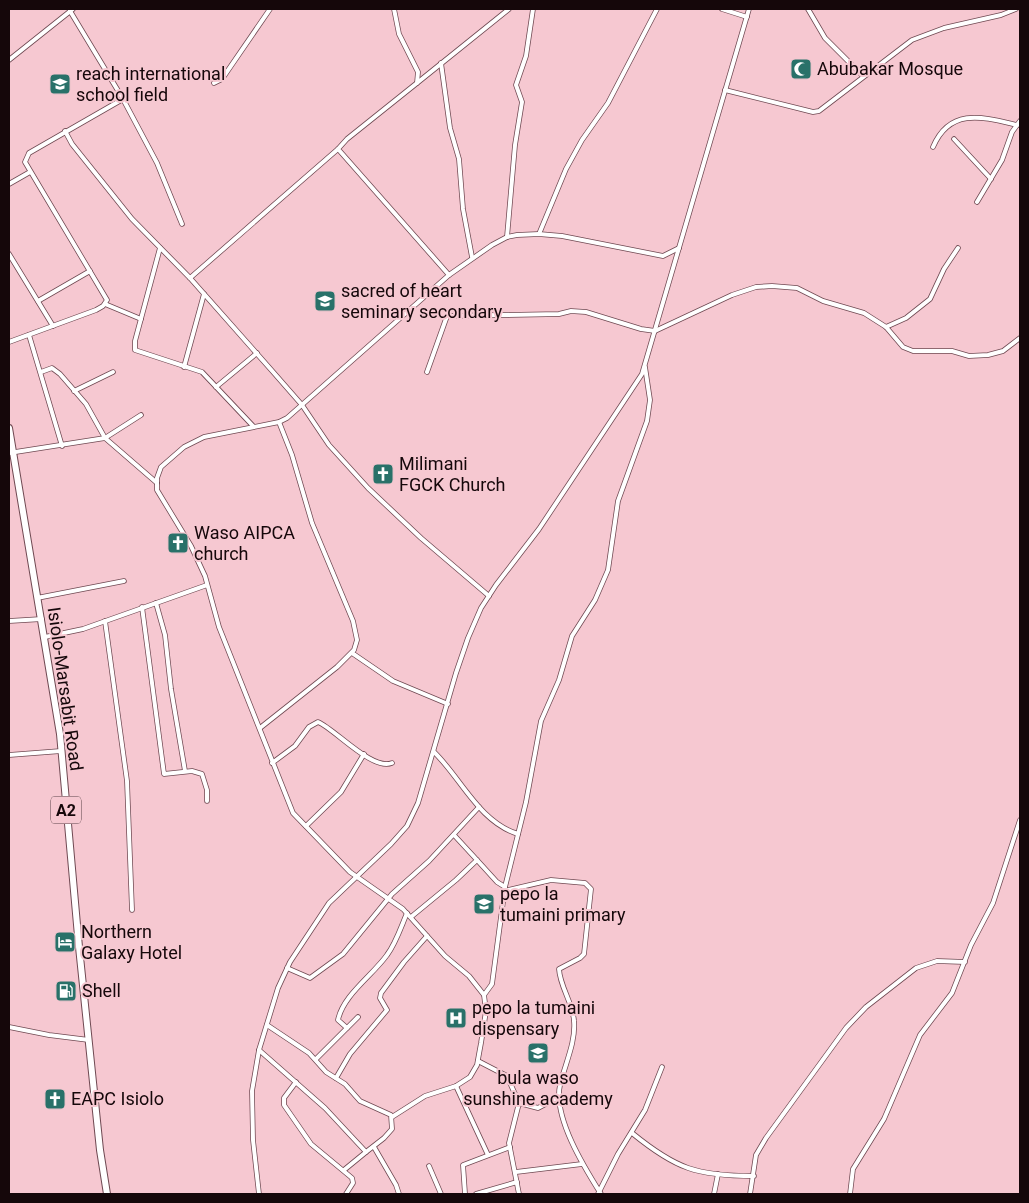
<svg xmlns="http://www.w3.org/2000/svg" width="1029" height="1203" font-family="Roboto,sans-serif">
<rect width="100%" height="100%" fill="#f6c8d1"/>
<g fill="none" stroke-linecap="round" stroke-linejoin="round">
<g stroke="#6f4952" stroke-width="5.5">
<g id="minor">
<polyline points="394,9 399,34 418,72 417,83 347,139 338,149 449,275"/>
<polyline points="722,9 747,17"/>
<polyline points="808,9 825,38 863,76"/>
<polyline points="9,60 73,9"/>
<polyline points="441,63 450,128 459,159 463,209 472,257"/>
<polyline points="214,83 222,79 270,9"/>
<polyline points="417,83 509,9"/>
<polyline points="725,90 813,112 819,111 912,40 944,28 1001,15 1016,9"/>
<polyline points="123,99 157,163 182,224"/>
<polyline points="65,131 72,144 132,219 190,278 274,373 302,405 329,445 368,488 421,538 489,596"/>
<polyline points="954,139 991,179"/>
<path d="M933 147C950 107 983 117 1017 125"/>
<polyline points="9,184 30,172"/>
<polyline points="977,202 1002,160 1012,132 1020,121"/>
<polyline points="539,234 566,169 582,140 608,103 657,9"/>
<polyline points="507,237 515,145 522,102 516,85 526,56 533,9"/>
<polyline points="160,248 135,341 135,350 202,372 253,426"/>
<polyline points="9,254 53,326"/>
<polyline points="190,278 338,149"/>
<polyline points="38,301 90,271"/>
<polyline points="105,304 141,319"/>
<polyline points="886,327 906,318 930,299 944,269 958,248"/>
<polyline points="29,335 62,446"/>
<polyline points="9,342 96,310 103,306 107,300 25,162 29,153 123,99 70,11"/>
<polyline points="184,367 204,294"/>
<polyline points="41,372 52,368 60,374 86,404 105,438 157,483"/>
<polyline points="427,372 447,316 559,314 571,311 586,312 641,329 655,331 732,295 756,287 772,286 797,288 823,301 864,313 886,327 903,347 913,351 952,351 969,356 988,355 1003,351 1020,338"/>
<polyline points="216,387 257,353"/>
<polyline points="74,391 113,372"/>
<polyline points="9,453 105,438 141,415"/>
<polyline points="37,598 124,581"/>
<polyline points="156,603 165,635 171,689 185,771"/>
<polyline points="142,607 164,774 192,771 202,774 207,790 207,801"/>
<polyline points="9,621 42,619"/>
<polyline points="105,621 127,781 132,910"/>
<polyline points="45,637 83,629 207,585"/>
<polyline points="352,653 393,681 448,704"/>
<polyline points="260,728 337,667 354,650 357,640 353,621 312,523 292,455 279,422"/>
<path d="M434 752C461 778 479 822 518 834"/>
<polyline points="9,755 61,751"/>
<path d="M272 763 295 746 309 727 318 722C335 729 372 771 392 763"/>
<polyline points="306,826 341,792 364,754"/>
<polyline points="477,860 497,882 505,887"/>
<path d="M504 891 551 880 585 883 591 889 584 954 580 958 559 969C560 987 573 1003 574 1021 576 1042 565 1064 560 1085 553 1117 584 1167 601 1194"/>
<polyline points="411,917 456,880 477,860 454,835"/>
<polyline points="287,968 310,978 343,954 392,894 429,861 479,807"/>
<polyline points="484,995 492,984 505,887 526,802 541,721 559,680 572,636 595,600 608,570 618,501 647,421 650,400 645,367"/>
<polyline points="9,1027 49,1035 89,1040"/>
<path d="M347 1028 338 1020C343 995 373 975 387 955 396 943 401 927 407 913"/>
<polyline points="259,1050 325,1108 366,1152 384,1138 392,1129 391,1115 360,1101 345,1084 326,1072 309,1053 267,1025"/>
<polyline points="316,1059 358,1017"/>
<polyline points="478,1061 507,1076 519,1103 538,1108 559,1097"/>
<polyline points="336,1078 350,1054 387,1010 380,998 381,993 404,962 427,936"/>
<polyline points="296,1082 284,1098 284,1105 311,1144 352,1178 353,1183 346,1194"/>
<polyline points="456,1086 488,1155"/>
<polyline points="392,1117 425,1096 456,1086 470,1077 477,1065 481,1043 486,1011 484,995 469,976 445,956 403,909 350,872 293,813 219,627 205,576 191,546 157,490 157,478 161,467 184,447 204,437 279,422 287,418 449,275 492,245 507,237 517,235 539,234 562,236 663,256 679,248"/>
<path d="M632 1133C676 1169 697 1176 754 1176"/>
<polyline points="374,1147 396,1185 399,1194"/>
<polyline points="429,1166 441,1194"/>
<polyline points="344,1170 366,1152"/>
<polyline points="516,1172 582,1164"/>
<polyline points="259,1194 253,1140 252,1091 259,1050 278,988 290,962 329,903 391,844 407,826 418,803 456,673 468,638 481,608 496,585 539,529 642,374 749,9"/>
<polyline points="465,1194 463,1165 510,1147"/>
<polyline points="476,1194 517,1182"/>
<polyline points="519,1194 509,1143 519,1103"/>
<polyline points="598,1194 618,1154 645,1110 662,1067"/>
<polyline points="714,1194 718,1174"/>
<polyline points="750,1194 756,1155 766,1138 846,1028 866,1007 916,968 937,961 965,962"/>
<polyline points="850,1194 853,1169 884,1119 920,1035 952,993 971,945 993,903 1020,820"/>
</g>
</g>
<g stroke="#6f4952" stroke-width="8">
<polyline id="trunk" points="9,428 60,734 79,947 100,1150 107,1194"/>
</g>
<use href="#minor" stroke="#fff" stroke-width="4"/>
<use href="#trunk" stroke="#fff" stroke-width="6"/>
</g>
<defs>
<g id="mosque-square" transform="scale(1.125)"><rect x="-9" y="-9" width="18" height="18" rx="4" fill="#297169" stroke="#f6c8d1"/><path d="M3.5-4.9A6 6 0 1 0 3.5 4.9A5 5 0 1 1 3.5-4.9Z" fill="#fff"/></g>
<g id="school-square" transform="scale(1.125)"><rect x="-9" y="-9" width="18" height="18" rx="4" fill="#297169" stroke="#f6c8d1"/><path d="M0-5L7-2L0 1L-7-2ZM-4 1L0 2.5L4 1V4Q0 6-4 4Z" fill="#fff"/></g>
<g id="church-square" transform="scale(1.125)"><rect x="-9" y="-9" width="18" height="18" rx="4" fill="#297169" stroke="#f6c8d1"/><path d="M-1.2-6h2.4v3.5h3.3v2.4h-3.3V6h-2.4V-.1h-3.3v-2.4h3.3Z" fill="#fff"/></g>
<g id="hotel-square" transform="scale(1.125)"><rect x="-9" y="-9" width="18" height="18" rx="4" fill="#297169" stroke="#f6c8d1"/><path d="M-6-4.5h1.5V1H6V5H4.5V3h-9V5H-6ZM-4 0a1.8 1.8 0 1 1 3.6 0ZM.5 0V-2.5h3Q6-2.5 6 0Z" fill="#fff"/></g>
<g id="fuel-square" transform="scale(1.125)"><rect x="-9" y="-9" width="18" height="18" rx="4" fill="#297169" stroke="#f6c8d1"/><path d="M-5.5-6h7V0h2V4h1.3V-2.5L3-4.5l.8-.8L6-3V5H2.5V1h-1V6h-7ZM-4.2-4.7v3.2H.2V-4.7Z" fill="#fff"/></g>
<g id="hospital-square" transform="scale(1.125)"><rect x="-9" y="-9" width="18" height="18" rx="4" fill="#297169" stroke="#f6c8d1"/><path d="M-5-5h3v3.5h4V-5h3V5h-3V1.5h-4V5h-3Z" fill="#fff"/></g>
</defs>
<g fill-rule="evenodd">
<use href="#mosque-square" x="801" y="69"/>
<use href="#school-square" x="60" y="84"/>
<use href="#school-square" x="325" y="301"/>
<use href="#church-square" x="383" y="474"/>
<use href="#church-square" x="178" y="543"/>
<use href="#school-square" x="484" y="904"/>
<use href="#hotel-square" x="65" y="942"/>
<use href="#fuel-square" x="66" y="991"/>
<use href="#hospital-square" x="456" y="1018"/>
<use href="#school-square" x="538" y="1053"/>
<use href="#church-square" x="55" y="1099"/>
</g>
<g text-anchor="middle" stroke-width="4" stroke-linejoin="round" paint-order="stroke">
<rect fill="#f6c8d1" stroke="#584146" stroke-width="1" x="51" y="796.5" width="30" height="27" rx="4"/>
<g font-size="16" font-weight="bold" fill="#15070a">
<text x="66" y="816">A2</text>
</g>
<g font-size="18" fill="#15070a" stroke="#f6c8d1" text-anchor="start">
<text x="817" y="75">Abubakar Mosque</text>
<text x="76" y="80">reach international<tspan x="76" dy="21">school field</tspan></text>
<text x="341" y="297">sacred of heart<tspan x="341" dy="21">seminary secondary</tspan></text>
<text x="399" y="470">Milimani<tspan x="399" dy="21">FGCK Church</tspan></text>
<text x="194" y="539">Waso AIPCA<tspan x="194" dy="21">church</tspan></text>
<text x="500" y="900">pepo la<tspan x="500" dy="21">tumaini primary</tspan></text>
<text x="81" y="938">Northern<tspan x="81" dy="21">Galaxy Hotel</tspan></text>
<text x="82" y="997">Shell</text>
<text x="472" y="1014">pepo la tumaini<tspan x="472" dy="21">dispensary</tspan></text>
<text x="538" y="1084" text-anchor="middle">bula waso<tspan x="538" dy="21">sunshine academy</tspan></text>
<text x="71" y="1105">EAPC Isiolo</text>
</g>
<g font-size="18" fill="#15070a" stroke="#f6c8d1">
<text transform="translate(65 689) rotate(82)" y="6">Isiolo-Marsabit Road</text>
</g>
</g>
<rect width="1029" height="1203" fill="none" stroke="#15070a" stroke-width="20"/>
</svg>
